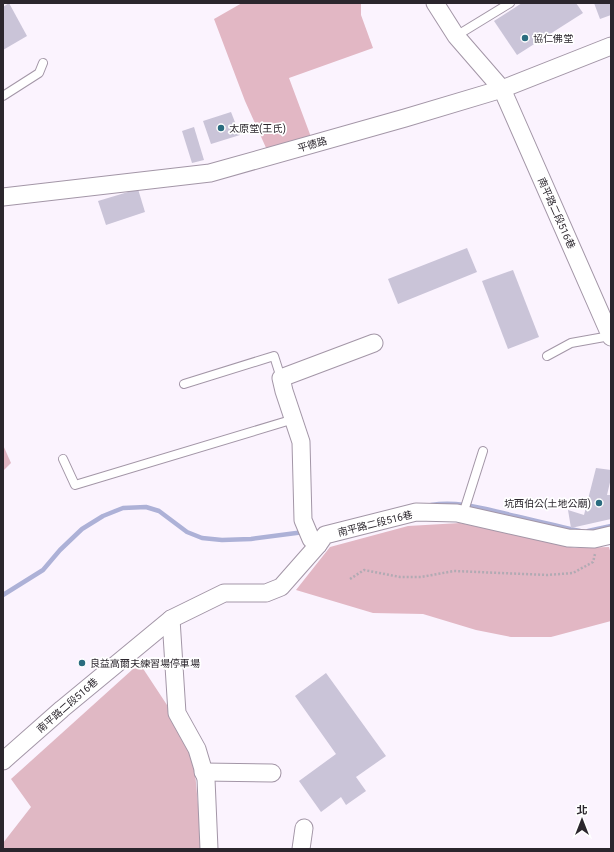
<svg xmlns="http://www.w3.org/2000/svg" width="614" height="852" font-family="Roboto,'Noto Sans TC',sans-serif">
<rect width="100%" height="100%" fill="#fbf3fe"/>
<polygon fill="#e0b8c4" points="142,667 167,705 194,761 200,827 204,849 3,849 3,843 31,807 11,779 133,669"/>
<g fill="#e2b7c4">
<polygon points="242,3 361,3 361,15 373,48 289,78 311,137 267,150 245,101 214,19"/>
<polygon points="3,445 11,463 3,471"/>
<polygon points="460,523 575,548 609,547 611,554 611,621 551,637 511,637 476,630 423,614 373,613 296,590 330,547 408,526"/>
</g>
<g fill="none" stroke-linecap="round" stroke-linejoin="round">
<g stroke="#adb1d7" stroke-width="4.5">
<path d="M431 505C458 501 481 508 507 514 532 520 556 526 580 531"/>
<polyline points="588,531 611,526"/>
<polyline points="3,595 43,570 60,550 82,529 103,516 123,508 146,507 159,511 187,532 202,538 222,540 251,539 304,532"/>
</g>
</g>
<g fill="#cac4d8">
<polygon points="9,3 27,36 3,50 3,7"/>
<polygon points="522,3 576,3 583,13 517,55 494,21"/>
<polygon points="594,3 611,3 611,15 600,19"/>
<polygon points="231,112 240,135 211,144 203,121"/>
<polygon points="194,127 204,160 192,163 182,131"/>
<polygon points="138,189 145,212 106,225 98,201"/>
<polygon points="467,248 477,272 398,304 388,279"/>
<polygon points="513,270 539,337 508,349 482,281"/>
<polygon points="596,468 611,470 611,478 607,495 611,495 611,519 571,528 568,510 584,515"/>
<polygon points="326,673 386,756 356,777 366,791 346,805 341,797 321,812 299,781 336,754 295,696"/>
</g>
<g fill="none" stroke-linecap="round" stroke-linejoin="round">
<g stroke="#a396a7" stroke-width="10">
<g id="lane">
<polyline points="456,36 510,3"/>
<polyline points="3,96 39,73 43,63"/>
<polyline points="547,356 571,343 610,336"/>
<polyline points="184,384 274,356 281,378"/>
<polyline points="63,459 75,485 294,419"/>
<polyline points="463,514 483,451"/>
</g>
</g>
<g stroke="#a396a7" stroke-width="19">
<g id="street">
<polyline points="435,3 456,36 502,89 611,337"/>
<polyline points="3,197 210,173 405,118 502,89 611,46"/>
<polyline points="318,545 311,539 303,520 301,442 284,391 281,378 374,343"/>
<polyline points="171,619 177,713 197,749 206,779 209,849"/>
<polyline points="3,761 62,709 171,619 224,593 266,593 281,587 318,545 325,535 416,512 457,513 568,538 594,539 611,535"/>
<polyline points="203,772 272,773"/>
<polyline points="301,849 304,828"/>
</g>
</g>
<polyline stroke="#b1aab3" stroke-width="2.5" stroke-dasharray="2 2" stroke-linecap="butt" points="350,579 364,570 400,577 421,577 454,571 547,575 573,573 593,562 595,554"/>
<use href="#lane" stroke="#fff" stroke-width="8"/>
<use href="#street" stroke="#fff" stroke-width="17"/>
</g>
<g fill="#2a6c7f" stroke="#fff" stroke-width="1.5">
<circle cx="525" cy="38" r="4"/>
<circle cx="221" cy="128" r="4"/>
<circle cx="599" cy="503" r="4"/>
<circle cx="82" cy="663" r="4"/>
</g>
<g text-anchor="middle" stroke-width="3.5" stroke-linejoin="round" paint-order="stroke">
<g font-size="10" fill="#2b262d" stroke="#fff" text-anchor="start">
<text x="533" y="42">協仁佛堂</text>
<text x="229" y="132">太原堂(王氏)</text>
<text x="591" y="507" text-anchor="end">坑西伯公(土地公廟)</text>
<text x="90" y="667">良益高爾夫練習場停車場</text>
</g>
<g font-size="10" fill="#2b262d" stroke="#fff">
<text transform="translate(312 144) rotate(-16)" y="4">平德路</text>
<text transform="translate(557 213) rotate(66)" y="4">南平路二段516巷</text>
<text transform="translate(375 523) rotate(-14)" y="4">南平路二段516巷</text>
<text transform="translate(67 705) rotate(-41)" y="4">南平路二段516巷</text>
</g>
</g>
<rect width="614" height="852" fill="none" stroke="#2b262d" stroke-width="8"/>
<g transform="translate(582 820)" stroke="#ffffff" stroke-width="3" paint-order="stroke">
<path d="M0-3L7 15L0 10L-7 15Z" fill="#2b262d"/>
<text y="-6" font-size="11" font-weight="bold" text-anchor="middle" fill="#2b262d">北</text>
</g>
</svg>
